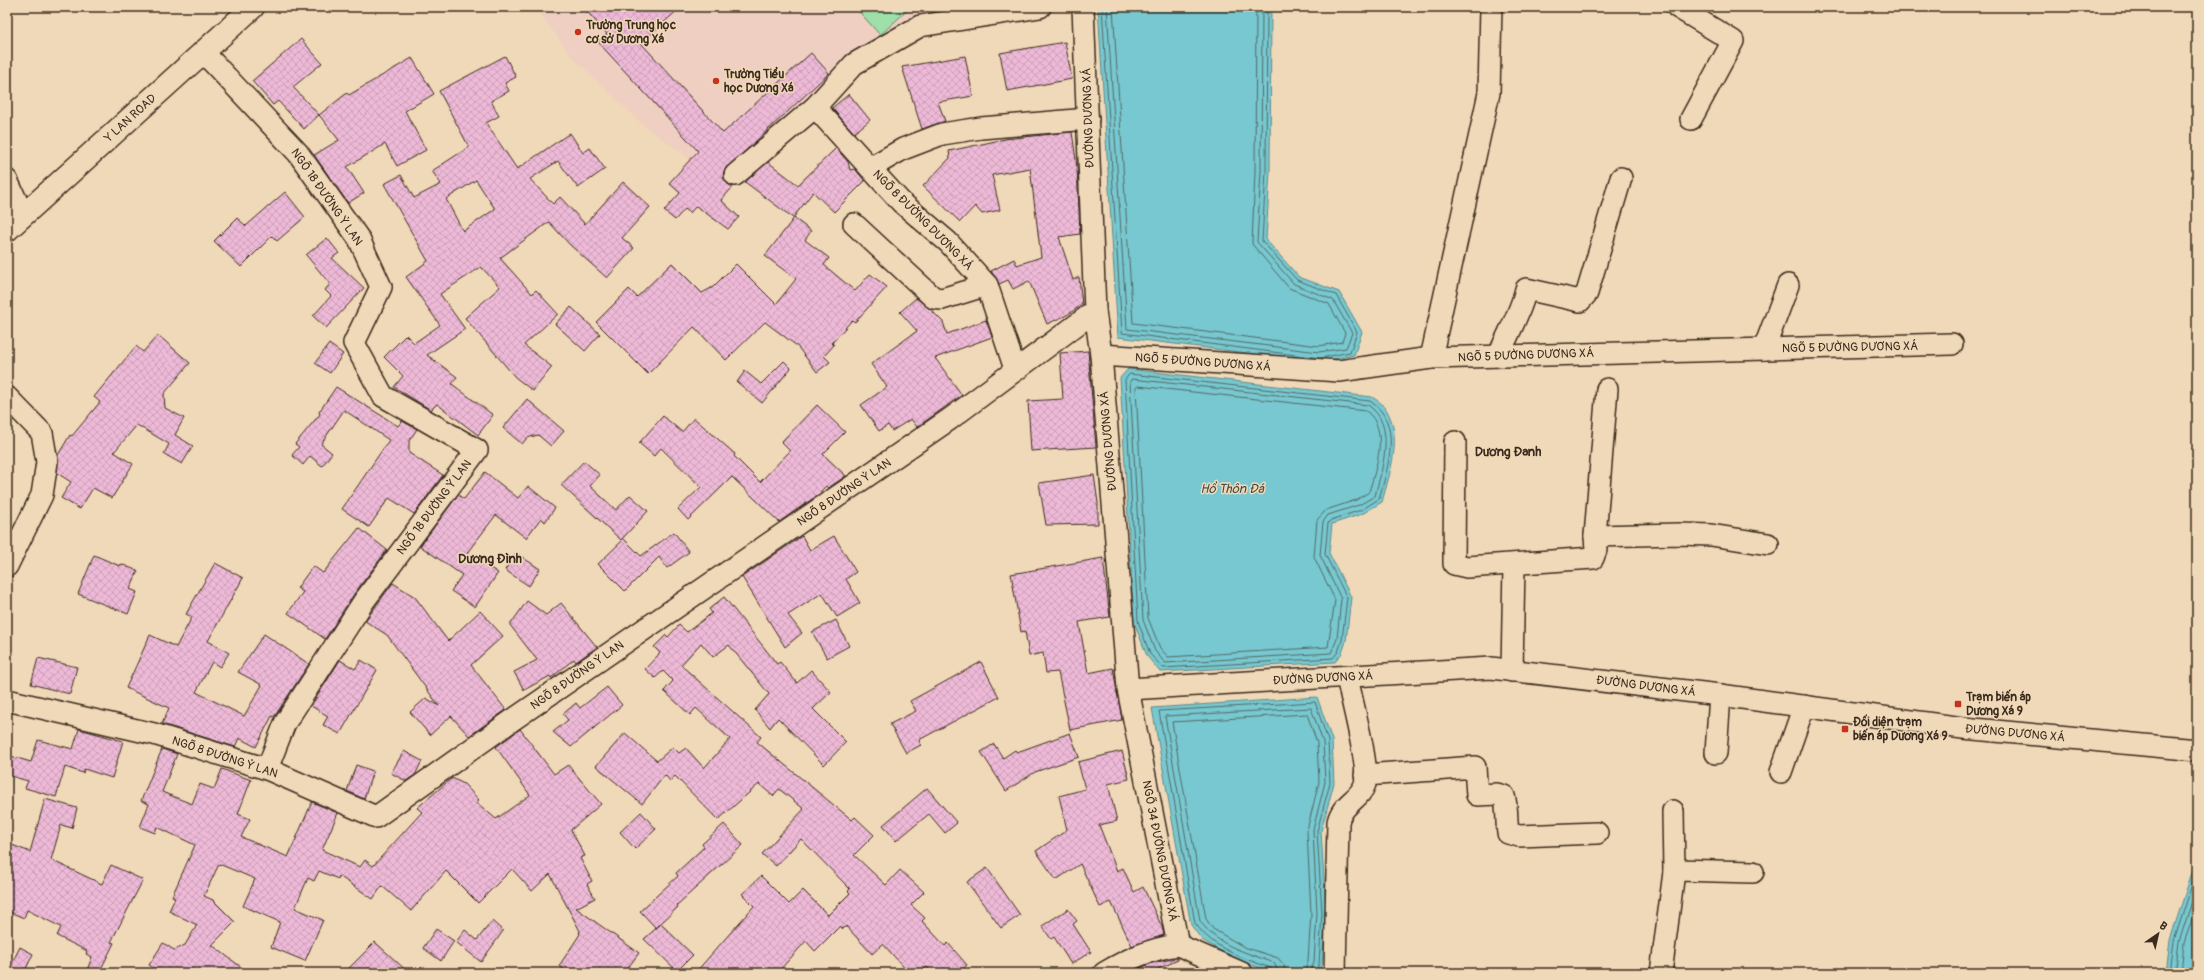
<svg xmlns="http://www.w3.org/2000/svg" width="2204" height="980" font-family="Pangolin,sans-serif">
<defs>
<pattern id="building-cross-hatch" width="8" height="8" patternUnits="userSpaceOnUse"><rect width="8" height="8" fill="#edb9d7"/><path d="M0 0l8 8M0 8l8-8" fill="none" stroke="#cc9fb8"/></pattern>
</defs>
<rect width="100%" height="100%" fill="#f0d9b8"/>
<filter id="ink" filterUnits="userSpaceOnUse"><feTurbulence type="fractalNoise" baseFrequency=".025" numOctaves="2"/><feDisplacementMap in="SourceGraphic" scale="8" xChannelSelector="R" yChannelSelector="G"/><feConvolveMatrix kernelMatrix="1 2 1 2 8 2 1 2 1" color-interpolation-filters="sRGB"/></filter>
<g filter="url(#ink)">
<polygon fill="#efcfc1" points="535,7 969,7 924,14 813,103 722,182 642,124 573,58"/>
<polygon fill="#9fdfa9" stroke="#6d8464" points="855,7 911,7 880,35"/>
<g fill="#77c8d0" stroke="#5f8989">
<polygon points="1098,7 1271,7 1270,171 1266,240 1299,277 1339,292 1362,332 1354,355 1320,362 1118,337"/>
<path d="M1128 369 1372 397C1377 400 1383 404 1386 409 1403 437 1390 472 1382 502L1362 514 1332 524 1329 553 1351 597 1346 641 1342 653 1335 662 1160 672 1147 656 1134 622 1120 378Z"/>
<polygon points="1317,697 1332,740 1334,783 1321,831 1326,913 1322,965 1318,973 1276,973 1238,961 1202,940 1191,925 1152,708"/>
<polygon points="2197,857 2197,973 2166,973 2170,940"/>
</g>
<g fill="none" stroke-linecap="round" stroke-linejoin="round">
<g stroke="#536965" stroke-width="1">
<polyline points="1102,7 1122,333 1320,358 1350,352 1357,332 1336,295 1297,280 1262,241 1266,171 1267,7"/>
<polyline points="1107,7 1127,329 1319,352 1346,348 1352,333 1333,300 1294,284 1257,242 1261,171 1262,7"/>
<polyline points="1113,7 1133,323 1319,346 1342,342 1345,333 1329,304 1289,288 1252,244 1255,171 1256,7"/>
<path d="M1130 374 1370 401C1403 422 1388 467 1379 499L1361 510 1331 520 1328 523 1325 554 1347 598 1342 640 1338 652 1333 658 1163 668 1150 654 1138 621 1125 380Z"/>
<path d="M1132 379 1368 405C1397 425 1382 468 1375 496L1359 505 1328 515 1323 522 1320 555 1341 599 1337 639 1331 653 1165 663 1155 651 1143 620 1130 382Z"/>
<path d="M1138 386 1366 411C1390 428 1376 468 1369 492L1356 500 1326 510 1317 520 1314 557 1335 600 1328 647 1168 657 1160 648 1148 618 1136 388Z"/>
<path d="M1274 973 1271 968C1243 958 1213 949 1195 923L1159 711 1315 702 1328 741 1330 783 1317 831 1322 913 1319 964 1315 973"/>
<path d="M1279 973 1274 963C1247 952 1218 947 1200 921L1165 716 1311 708 1323 742 1325 782 1313 830 1317 913 1314 962 1310 973"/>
<polyline points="1285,973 1284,965 1278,958 1244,947 1213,929 1206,919 1172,722 1307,714 1317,743 1319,782 1307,830 1311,913 1308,961 1304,973"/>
<polyline points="2170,973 2174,941 2197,870"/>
<polyline points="2175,973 2179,942 2197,886"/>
<polyline points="2181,973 2184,943 2197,905"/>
</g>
</g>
<g fill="url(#building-cross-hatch)" stroke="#3b2a1e" fill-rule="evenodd">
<polygon points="583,7 681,7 641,43 723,133 811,53 829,73 724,171 723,177 726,182 733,187 721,200 739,217 728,229 696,206 690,213 685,209 675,220 664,211 680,193 669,183 698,151 598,42 607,34"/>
<polygon points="301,39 322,63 293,87 319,115 304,129 278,101 273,105 252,81"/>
<polygon points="1065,42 1072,79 1007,91 1000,53"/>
<path d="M505 56 516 77 505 83 509 91 491 101 499 116 486 123 517 169 570 133 583 153 590 148 605 169 578 188 558 161 530 179 553 204 560 197 585 224 623 182 650 207 622 238 634 248 607 278 570 245 549 222 500 258 532 294 536 290 558 314 524 345 552 367 533 391 515 377 465 318 500 287 481 267 440 294 465 329 427 355 457 377 452 384 493 415 478 435 437 404 431 410 394 387 403 376 384 357 406 335 414 343 440 325 406 277 428 261 384 184 401 175 414 198 441 184 432 171 469 147 439 91ZM476 180 495 209 463 231 446 199Z"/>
<polygon points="965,56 973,96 938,102 945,121 922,129 902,67"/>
<polygon points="412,58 434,94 405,111 426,150 397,166 385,144 347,167 364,193 348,203 314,155 339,140 319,115 347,93 349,95"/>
<polygon points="849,94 870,120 854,133 832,108"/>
<polygon points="1072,132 1077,167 1080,234 1059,237 1073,280 1079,277 1082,305 1067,315 1047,324 1029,281 1013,289 1008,280 999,284 991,271 1014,259 1017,265 1041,257 1030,168 992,175 1000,210 982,214 975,206 960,222 923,186 950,158 949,151 1005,139"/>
<polygon points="836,148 848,162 850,170 855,169 865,181 834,212 813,192 793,218 745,182 768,162 798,185"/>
<polygon points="285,192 305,217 277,241 272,236 241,267 214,241 237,218 246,226"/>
<polygon points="794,218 811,231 805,240 829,258 824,265 855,291 870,274 887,287 855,322 852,320 832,343 834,345 824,356 830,362 817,372 797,346 765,322 726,360 694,327 648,374 596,322 629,289 637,297 672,263 702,293 713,287 736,264 776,304 796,279 765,256"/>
<polygon points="327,238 339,253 332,258 364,288 326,328 313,316 331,296 325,290 330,284 306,255"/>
<polygon points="916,298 930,309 943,322 947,334 986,320 992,337 935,358 962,395 917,427 911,419 892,431 888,425 879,431 861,405 887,387 871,364 917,331 900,312"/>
<polygon points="571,307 600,334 585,351 555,324"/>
<polygon points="158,335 190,363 164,394 165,408 184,418 175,435 193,446 182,464 164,454 169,444 137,425 114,452 133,464 112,498 93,488 80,509 61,498 71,482 57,473 58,455 70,435 72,436 100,402 94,397 136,346 143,352"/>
<polygon points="329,344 343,354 330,373 315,363"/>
<polygon points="1088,351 1096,447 1031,451 1028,401 1063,399 1060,353"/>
<polygon points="784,361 791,368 762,403 737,382 745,371 761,384"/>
<polygon points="336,387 398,426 402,421 417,429 409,441 409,453 443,475 414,514 389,498 369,527 342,509 389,440 344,410 321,444 332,453 322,466 310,456 303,465 292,455 299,447 295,444 320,414 319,412"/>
<polygon points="527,399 564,431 551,446 538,435 527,438 522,444 503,428"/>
<polygon points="817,405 845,432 823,454 846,476 828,488 826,486 815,497 779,522 732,477 688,520 678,509 701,487 661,448 654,456 639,443 663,416 682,432 694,418 735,454 734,456 760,482 790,451 781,442"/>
<polygon points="584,461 600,475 590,486 616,510 630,495 648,511 621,540 561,485"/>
<polygon points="485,472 518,498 528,486 555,508 545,522 541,518 526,538 496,515 467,553 498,573 475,607 451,591 462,575 420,546 458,495 464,499"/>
<polygon points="1094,475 1098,503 1098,524 1046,525 1039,483"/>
<polygon points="359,528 387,550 354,594 325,639 288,613 303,592 297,588 313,566 323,573"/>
<polygon points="674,532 689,552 667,568 659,557 625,591 598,564 624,539 641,556"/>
<polygon points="802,536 810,550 834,536 856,572 846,579 860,603 837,617 822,593 788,615 802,633 785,647 742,577"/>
<polygon points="516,553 540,569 529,586 505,570"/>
<polygon points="94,555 120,566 121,564 138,571 130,589 137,592 128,614 78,594"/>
<polygon points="1103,558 1110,617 1079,622 1088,673 1113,668 1122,720 1070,730 1058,672 1046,673 1043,653 1029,656 1025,631 1021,632 1011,574"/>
<polygon points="215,563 243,578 208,641 229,653 220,667 212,662 196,692 244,716 262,685 238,672 264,634 309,664 274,717 272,716 256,747 239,738 235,747 162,724 169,708 126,688 150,635 176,647 192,617 186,614"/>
<polygon points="393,583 415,597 448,641 480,611 503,636 471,665 506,710 469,736 451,716 430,735 410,712 426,698 439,706 387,635 365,621"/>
<polygon points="724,597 777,664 780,662 797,683 811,670 831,692 813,709 846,742 824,765 778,718 770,728 755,710 769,694 729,645 713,657 701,643 681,665 761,737 757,742 852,820 855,817 874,835 854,855 886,885 900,870 924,892 911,905 925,918 922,921 945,946 948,943 967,965 958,973 932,973 927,967 919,973 909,973 883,944 872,954 846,926 843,929 840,926 815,951 806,941 777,973 695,973 754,906 742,894 761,876 789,904 803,890 828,915 850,893 848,891 850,889 801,839 776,866 762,854 804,809 779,789 773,796 759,784 718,820 675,776 670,781 665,775 642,804 596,766 625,733 657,761 673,747 679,753 686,748 704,768 730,739 696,708 690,715 664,691 673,681 663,671 655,678 645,669 660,653 654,647 666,635 668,637 679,625 687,632 712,613 709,609"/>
<polygon points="527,601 546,615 561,603 597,647 576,662 574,659 551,678 550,676 524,690 514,672 537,660 510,625"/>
<polygon points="836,620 849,646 827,658 812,632"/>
<polygon points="38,658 77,667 70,694 31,684"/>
<polygon points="340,660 355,669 361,660 377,670 340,734 323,725 328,716 311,706"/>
<polygon points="981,662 999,697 919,740 921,745 906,753 890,724 916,711 910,701"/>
<polygon points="607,687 622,705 571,747 553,732 568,720 563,714 576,703 580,708"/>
<polygon points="79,729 123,741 112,778 84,769 83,773 65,767 56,797 25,788 28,781 7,775 7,755 31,762 38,740 73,749"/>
<polygon points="520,729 554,774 568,765 601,804 571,830 585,856 580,858 592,881 587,884 595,898 576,908 639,953 624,973 568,973 559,966 580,934 579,933 580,931 550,874 532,891 512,869 478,903 446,871 411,911 382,886 373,899 339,876 338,879 319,871 314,881 308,878 295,908 323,920 305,961 271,947 280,922 243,906 255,879 219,864 204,896 213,900 235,922 212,945 249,973 161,973 149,965 163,943 174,950 185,945 197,925 169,911 175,898 172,896 195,845 157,827 155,833 140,827 149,804 141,801 162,749 177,754 162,792 192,804 200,784 214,789 222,769 251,780 238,814 250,819 241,837 288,857 312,802 338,813 322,850 360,867 365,860 373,866 422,812 417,808 452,778 464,784 479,800 476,802 496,819 530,795 496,747"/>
<polygon points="1070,733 1079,757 1035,772 1006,791 981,752 994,744 1003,758 1015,750 1017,752"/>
<polygon points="404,751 422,761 415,775 406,781 391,773"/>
<polygon points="1122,751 1129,779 1108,784 1117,821 1099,825 1117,871 1123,868 1134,892 1143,887 1162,927 1164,935 1132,946 1111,902 1100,907 1080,864 1056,880 1036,851 1067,830 1059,796 1085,789 1078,762"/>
<polygon points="356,765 373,771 364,799 347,791"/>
<polygon points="927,788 957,823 945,833 929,814 896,841 883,825"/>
<polygon points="45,799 77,808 72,828 61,825 51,860 102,884 111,865 143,880 111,942 114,943 99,973 86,973 92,957 86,954 87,951 57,936 61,927 27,910 24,918 7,911 7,843 30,852"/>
<polygon points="641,812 656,829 635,849 620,832"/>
<polygon points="724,824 743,845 677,905 678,907 656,928 640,911 678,876 676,873 704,847 702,844"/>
<polygon points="987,868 1020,915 1001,928 967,882"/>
<polygon points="1068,909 1077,921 1073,924 1091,952 1071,964 1054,937 1051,939 1042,926"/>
<polygon points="492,921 503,931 481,962 456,942 465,930 477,940"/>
<polygon points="661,924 693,955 677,971 644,939"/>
<polygon points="436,929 454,941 441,961 423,948"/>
<polygon points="375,942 409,973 344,973"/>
<polygon points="20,947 33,954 24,973 7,973"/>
<polygon points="1177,958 1178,960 1149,973 1129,973 1152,963"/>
</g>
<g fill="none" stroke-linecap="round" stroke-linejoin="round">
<g stroke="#3b2a1e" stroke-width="24">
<g id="minor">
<polyline points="1083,7 1095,311 1101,355 1128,689 1491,668 1720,695 1963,728 2197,750"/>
<polyline points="1677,7 1733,41 1691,119"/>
<polyline points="203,52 298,153 359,239 381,287 354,343 383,396 477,450 364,601 285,723 267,769"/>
<polyline points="870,168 815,107 854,64 920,26 1040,7"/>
<polyline points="735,175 815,107"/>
<polyline points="7,180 23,215"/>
<polyline points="854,224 934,298 942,299 987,285"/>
<polyline points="1764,349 1788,285"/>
<polyline points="1101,355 1339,371 1431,358 1952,344"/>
<path d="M1499 355C1508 333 1521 312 1526 289L1580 301 1587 293 1621 178"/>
<polyline points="1431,358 1489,93 1491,7"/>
<polyline points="1015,369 987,285 948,242 901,202 870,168 903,149 942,134 981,128 1088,119"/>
<polyline points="7,397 42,433 47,462 42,495 7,566"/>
<polyline points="1455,442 1454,564 1467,567 1593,558 1596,550 1595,536 1607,389"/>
<polyline points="1595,536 1679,534 1711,535 1768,544"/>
<polyline points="1512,671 1514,564"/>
<polyline points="1128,689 1178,945 1242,973"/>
<polyline points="7,700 154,734 267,769 376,817 514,719 950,419 1095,311"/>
<polyline points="1716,753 1720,695"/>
<polyline points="1781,772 1804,706"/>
<path d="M1365 775 1475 767 1477 795 1497 794 1504 796C1508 808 1506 821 1508 833L1519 836 1597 833"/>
<polyline points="1673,811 1674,872"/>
<path d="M1104 973C1128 959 1150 949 1178 945"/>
<path d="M1335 973 1338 822C1342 803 1360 800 1365 784 1370 768 1351 698 1347 677"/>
<polyline points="1661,973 1674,872 1677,870 1753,872"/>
</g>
</g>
<g stroke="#3b2a1e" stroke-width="25">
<polyline id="major" points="7,230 253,7"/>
</g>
<use href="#minor" stroke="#f0d9b8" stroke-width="21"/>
<use href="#major" stroke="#f0d9b8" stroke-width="22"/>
</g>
</g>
<g fill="#c8321e" stroke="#f0d9b8" stroke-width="1.5">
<circle cx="578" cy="32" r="4"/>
<circle cx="716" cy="81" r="4"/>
<rect x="1954" y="700" width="8" height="8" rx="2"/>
<rect x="1841" y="725" width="8" height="8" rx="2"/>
</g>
<g text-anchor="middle" stroke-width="3" stroke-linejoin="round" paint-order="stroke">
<g font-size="12" font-weight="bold" fill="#3b2a1e" stroke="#f0d9b8" text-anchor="start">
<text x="586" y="29">Trường Trung học<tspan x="586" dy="14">cơ sở Dương Xá</tspan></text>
<text x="724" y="78">Trường Tiểu<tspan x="724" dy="14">học Dương Xá</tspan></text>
<text x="1966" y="701">Trạm biến áp<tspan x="1966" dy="14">Dương Xá 9</tspan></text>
<text x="1853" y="726">Đối diện trạm<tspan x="1853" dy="14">biến áp Dương Xá 9</tspan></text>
</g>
<g font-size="12" fill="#3b2a1e" stroke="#f0d9b8">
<text transform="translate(130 118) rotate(-42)" y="4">Y LAN ROAD</text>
<text transform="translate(1088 118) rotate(-92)" y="4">ĐƯỜNG DƯƠNG XÁ</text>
<text transform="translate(327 197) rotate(55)" y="4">NGÕ 18 ĐƯỜNG Ỷ LAN</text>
<text transform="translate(923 220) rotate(45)" y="4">NGÕ 8 ĐƯỜNG DƯƠNG XÁ</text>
<text transform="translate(1850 347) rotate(-1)" y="4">NGÕ 5 ĐƯỜNG DƯƠNG XÁ</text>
<text transform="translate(1526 355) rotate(-2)" y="4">NGÕ 5 ĐƯỜNG DƯƠNG XÁ</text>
<text transform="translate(1203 362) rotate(4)" y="4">NGÕ 5 ĐƯỜNG DƯƠNG XÁ</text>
<text transform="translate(1108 441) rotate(-95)" y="4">ĐƯỜNG DƯƠNG XÁ</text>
<text transform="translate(844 492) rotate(-34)" y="4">NGÕ 8 ĐƯỜNG Ỷ LAN</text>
<text transform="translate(434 507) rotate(-53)" y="4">NGÕ 18 ĐƯỜNG Ỷ LAN</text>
<text transform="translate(577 675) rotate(-35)" y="4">NGÕ 8 ĐƯỜNG Ỷ LAN</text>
<text transform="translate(1323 678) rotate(-3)" y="4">ĐƯỜNG DƯƠNG XÁ</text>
<text transform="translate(1646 686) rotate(7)" y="4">ĐƯỜNG DƯƠNG XÁ</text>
<text transform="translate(2015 733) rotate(5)" y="4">ĐƯỜNG DƯƠNG XÁ</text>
<text transform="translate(225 757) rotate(18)" y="4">NGÕ 8 ĐƯỜNG Ỷ LAN</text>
<text transform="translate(1160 851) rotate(79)" y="4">NGÕ 34 ĐƯỜNG DƯƠNG XÁ</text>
</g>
<g font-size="13" font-weight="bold" fill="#3b2a1e" stroke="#f0d9b8">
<text x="1508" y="456">Dương Đanh</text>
<text x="490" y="563">Dương Đình</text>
</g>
<g font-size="13" font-style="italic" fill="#474a42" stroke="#f0d9b8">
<text x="1232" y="493">Hồ Thôn Đá</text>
</g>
</g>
<rect width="2204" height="980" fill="none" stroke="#f0d9b8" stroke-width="24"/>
<rect x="12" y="12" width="2180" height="956" fill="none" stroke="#3b2a1e" stroke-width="1.5" filter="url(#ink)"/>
<g transform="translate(2158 934) rotate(34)" stroke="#f0d9b8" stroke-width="3" paint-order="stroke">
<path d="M0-3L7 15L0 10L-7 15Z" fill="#3b2a1e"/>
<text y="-6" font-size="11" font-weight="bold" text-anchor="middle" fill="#3b2a1e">B</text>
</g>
</svg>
